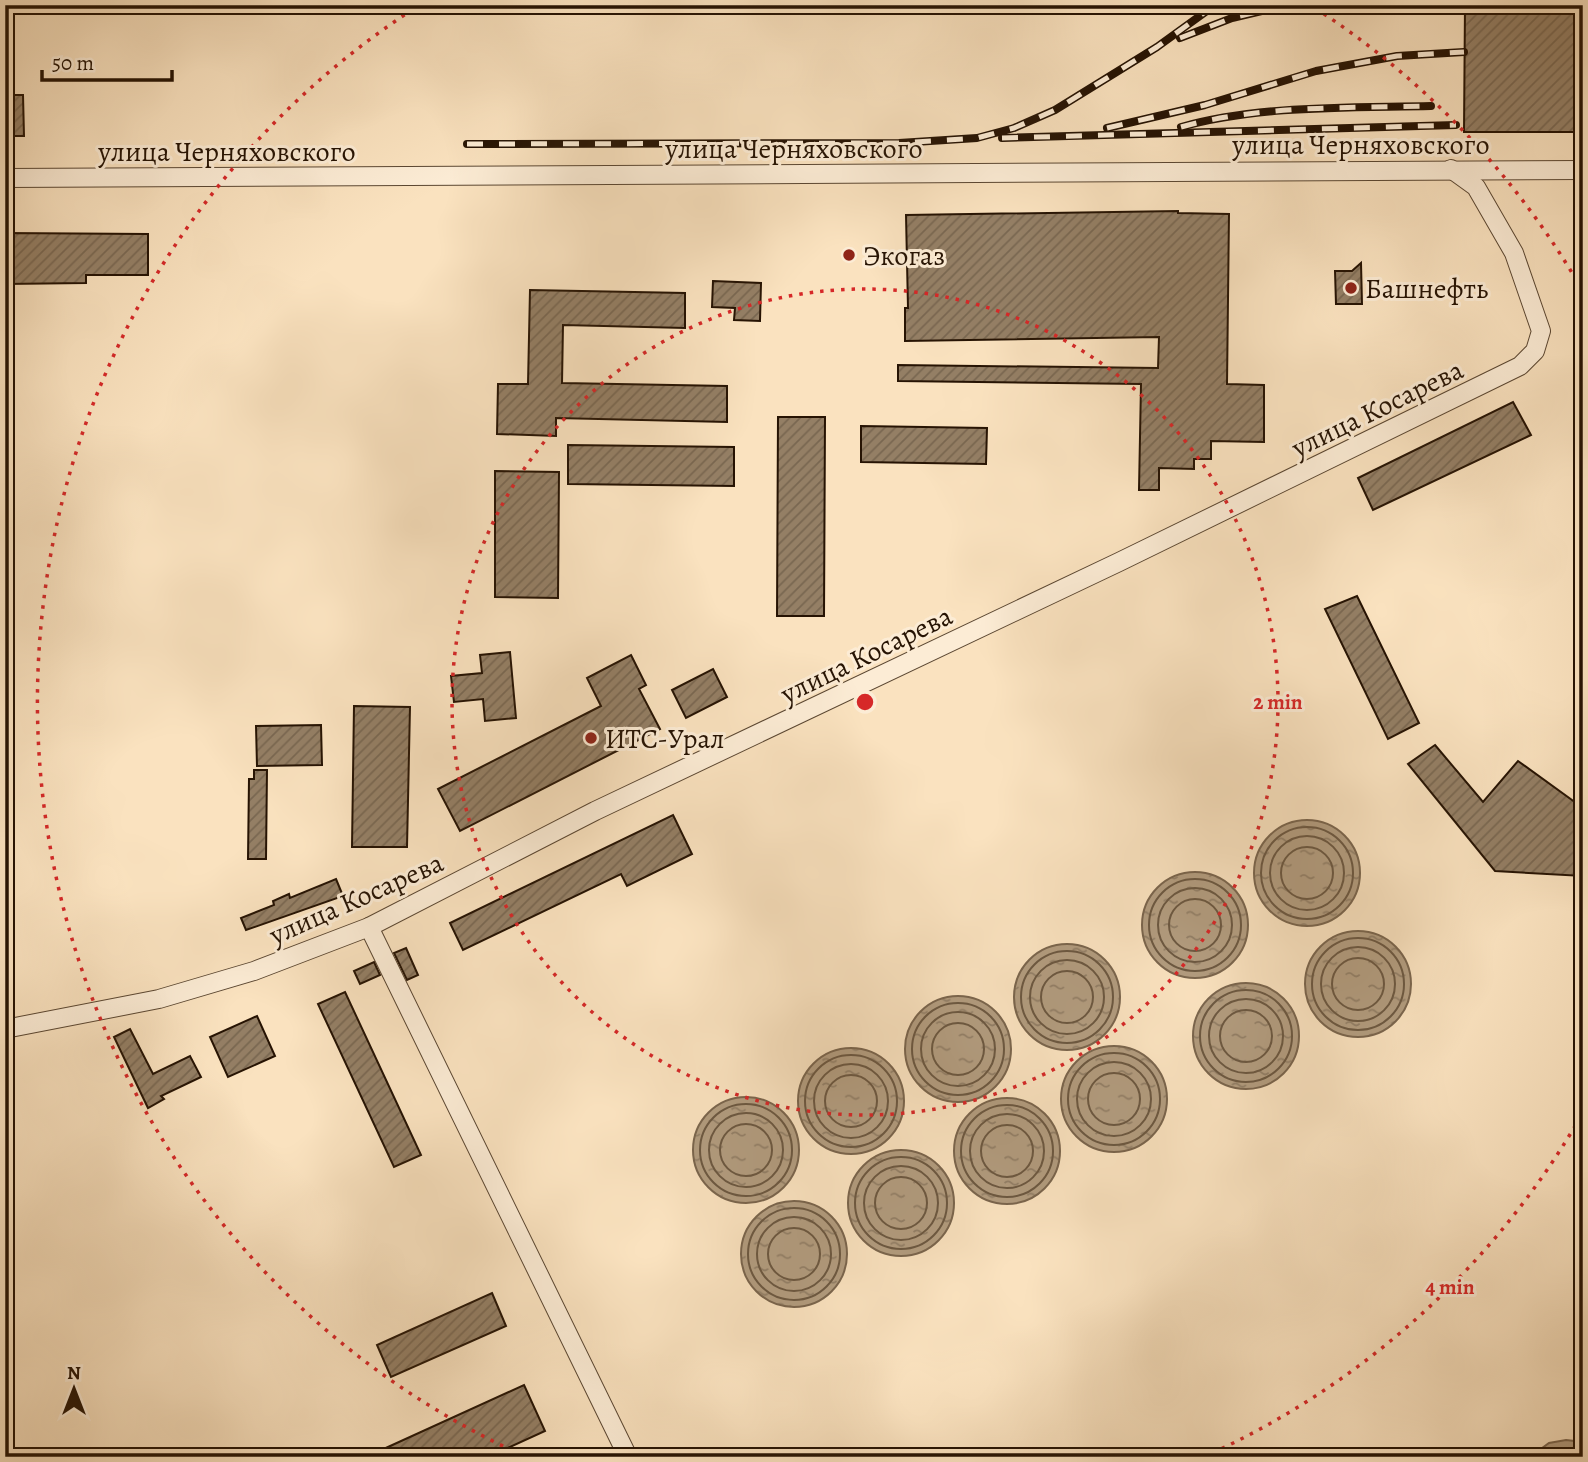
<svg xmlns="http://www.w3.org/2000/svg" width="1588" height="1462" font-family="Alegreya,serif">
<defs>
<pattern id="water-ripples" width="26" height="14" patternUnits="userSpaceOnUse" patternTransform="scale(1.75)"><rect width="26" height="14" fill="#b29c7f"/><path d="M2 4q2-2 4 0t4 0M15 11q2-2 4 0t4 0" fill="none" stroke="#917e66"/></pattern>
<pattern id="building-hatch" width="6" height="6" patternUnits="userSpaceOnUse" patternTransform="scale(1.75)"><rect width="6" height="6" fill="#947f65"/><path d="M-1 1l2-2M0 6l6-6M5 7l2-2" fill="none" stroke="#796751"/></pattern>
</defs>
<rect width="100%" height="100%" fill="#fae2bf"/>
<filter id="stains"><feTurbulence type="fractalNoise" baseFrequency=".00286" numOctaves="4"/><feColorMatrix values="0 0 0 0 .2 0 0 0 0 .09 0 0 0 0 .02 0 0 0 .5 -.17"/></filter>
<radialGradient id="worn" r=".72"><stop offset=".6" stop-color="#630" stop-opacity="0"/><stop offset="1" stop-color="#630" stop-opacity=".3"/></radialGradient>
<g fill="url(#water-ripples)" stroke="#7a654d" stroke-width="2">
<circle cx="1307" cy="873" r="53"/>
<circle cx="1195" cy="925" r="53"/>
<circle cx="1358" cy="984" r="53"/>
<circle cx="1067" cy="997" r="53"/>
<circle cx="1246" cy="1036" r="53"/>
<circle cx="958" cy="1049" r="53"/>
<circle cx="1114" cy="1099" r="53"/>
<circle cx="851" cy="1101" r="53"/>
<circle cx="746" cy="1150" r="53"/>
<circle cx="1007" cy="1151" r="53"/>
<circle cx="901" cy="1203" r="53"/>
<circle cx="794" cy="1254" r="53"/>
<polygon points="1566,1440 1583,1442 1583,1457 1530,1457 1549,1443"/>
</g>
<g fill="none" stroke-linecap="round" stroke-linejoin="round">
<g stroke="#6c5841" stroke-width="2">
<circle cx="1307" cy="873" r="46"/>
<circle cx="1307" cy="873" r="37"/>
<circle cx="1307" cy="873" r="26"/>
<circle cx="1195" cy="925" r="46"/>
<circle cx="1195" cy="925" r="37"/>
<circle cx="1195" cy="925" r="26"/>
<circle cx="1358" cy="984" r="46"/>
<circle cx="1358" cy="984" r="37"/>
<circle cx="1067" cy="997" r="46"/>
<circle cx="1358" cy="984" r="26"/>
<circle cx="1067" cy="997" r="37"/>
<circle cx="1067" cy="997" r="26"/>
<circle cx="1246" cy="1036" r="46"/>
<circle cx="1246" cy="1036" r="37"/>
<circle cx="958" cy="1049" r="46"/>
<circle cx="1246" cy="1036" r="26"/>
<circle cx="958" cy="1049" r="37"/>
<circle cx="958" cy="1049" r="26"/>
<circle cx="1114" cy="1099" r="46"/>
<circle cx="851" cy="1101" r="46"/>
<circle cx="1114" cy="1099" r="37"/>
<circle cx="851" cy="1101" r="37"/>
<circle cx="1114" cy="1099" r="26"/>
<circle cx="851" cy="1101" r="26"/>
<circle cx="746" cy="1150" r="46"/>
<circle cx="1007" cy="1151" r="46"/>
<circle cx="746" cy="1150" r="37"/>
<circle cx="1007" cy="1151" r="37"/>
<circle cx="746" cy="1150" r="26"/>
<circle cx="1007" cy="1151" r="26"/>
<circle cx="901" cy="1203" r="46"/>
<circle cx="901" cy="1203" r="37"/>
<circle cx="901" cy="1203" r="26"/>
<circle cx="794" cy="1254" r="46"/>
<circle cx="794" cy="1254" r="37"/>
<circle cx="794" cy="1254" r="26"/>
</g>
</g>
<g fill="url(#building-hatch)" stroke="#261303" stroke-width="2">
<polygon points="1465,5 1583,5 1583,132 1464,132"/>
<polygon points="5,95 23,95 24,136 5,136"/>
<polygon points="1178,211 1178,213 1229,214 1227,384 1264,385 1264,442 1211,441 1211,459 1194,459 1194,469 1159,468 1159,490 1139,490 1141,384 898,381 898,365 1158,368 1159,337 905,341 905,308 908,308 906,215"/>
<polygon points="5,233 148,234 148,275 86,275 86,283 5,284"/>
<polygon points="1361,263 1362,304 1336,304 1335,271 1352,271"/>
<polygon points="713,281 761,283 760,321 734,320 735,308 712,307"/>
<polygon points="530,290 685,293 685,328 563,325 562,383 727,386 727,422 556,418 556,436 497,434 498,384 528,384"/>
<polygon points="1513,402 1531,435 1373,510 1358,478"/>
<polygon points="778,417 825,417 824,616 777,616"/>
<polygon points="861,426 987,428 986,464 861,462"/>
<polygon points="568,445 734,447 734,486 568,484"/>
<polygon points="495,471 559,472 558,598 495,597"/>
<polygon points="1357,596 1419,723 1388,739 1325,609"/>
<polygon points="510,652 516,718 485,721 483,699 454,702 451,676 482,673 480,655"/>
<polygon points="631,655 646,685 639,689 660,729 460,831 438,789 601,706 587,678"/>
<polygon points="713,669 727,697 686,718 672,690"/>
<polygon points="354,706 410,707 407,847 352,847"/>
<polygon points="321,725 322,765 257,766 256,726"/>
<polygon points="1435,745 1483,802 1518,761 1583,808 1583,876 1495,871 1408,764"/>
<polygon points="254,770 267,770 266,859 248,859 249,779 254,779"/>
<polygon points="673,815 692,854 627,886 621,874 463,950 450,923"/>
<polygon points="336,879 343,896 246,930 241,918 274,905 273,901 289,894 290,898"/>
<polygon points="406,948 418,975 407,980 394,953"/>
<polygon points="374,962 380,975 360,984 354,971"/>
<polygon points="345,992 421,1155 394,1167 318,1004"/>
<polygon points="257,1016 275,1056 228,1077 210,1037"/>
<polygon points="130,1029 153,1074 190,1056 201,1077 161,1096 164,1099 148,1108 114,1037"/>
<polygon points="492,1293 506,1326 391,1377 377,1345"/>
<polygon points="524,1385 545,1431 488,1457 366,1457"/>
</g>
<g fill="none" stroke-linecap="round" stroke-linejoin="round">
<g stroke="#5b4732" stroke-width="20">
<g id="minor">
<polyline points="5,178 1583,170"/>
<polyline points="369,927 628,1457"/>
<polyline points="5,1029 159,999 254,971 369,927 595,811 1119,562 1520,366 1535,351 1541,331 1514,253 1476,187 1451,169"/>
</g>
</g>
<use href="#minor" stroke="#fcecd5" stroke-width="18"/>
<g stroke="#261303" stroke-width="8">
<g id="rail">
<polyline points="1180,38 1232,18 1287,5"/>
<path d="M1181 127C1259 105 1350 108 1431 106"/>
<polyline points="1107,128 1205,105 1316,71 1397,56 1464,52"/>
<polyline points="1002,138 1456,125"/>
<polyline points="467,144 899,143 977,138 1014,128 1055,110 1157,47 1215,5"/>
</g>
</g>
<use href="#rail" stroke="#fcecd5" stroke-width="5" stroke-dasharray="16" stroke-linecap="butt"/>
</g>
<g fill="none" stroke="#d62828" stroke-width="3.5" stroke-dasharray="3.5 7">
<circle cx="865" cy="702" r="413"/>
<path d="M1581 1116A827 827 0 0 1 1208 1455M522 1455A827 827 0 0 1 415 8M1315 8A827 827 0 0 1 1581 288"/>
</g>
<g fill="#8f2418" stroke="#fcecd5" stroke-width="2.5">
<circle cx="849" cy="255" r="7"/>
<circle cx="1351" cy="288" r="7"/>
<circle cx="591" cy="738" r="7"/>
</g>
<g text-anchor="middle" stroke-width="6" stroke-linejoin="round" paint-order="stroke">
<g font-size="28" fill="#261303" stroke="#fcecd5">
<text x="1361" y="154">улица Черняховского</text>
<text x="794" y="158">улица Черняховского</text>
<text x="227" y="161">улица Черняховского</text>
<text transform="translate(1377 408) rotate(-26)" y="10">улица Косарева</text>
<text transform="translate(866 654) rotate(-26)" y="10">улица Косарева</text>
<text transform="translate(356 898) rotate(-24)" y="10">улица Косарева</text>
</g>
<g font-size="28" fill="#261303" stroke="#fcecd5" text-anchor="start">
<text x="863" y="265">Экогаз</text>
<text x="1365" y="298">Башнефть</text>
<text x="605" y="748">ИТС-Урал</text>
</g>
</g>
<circle cx="865" cy="702" r="10" fill="#d62828" stroke="#fcecd5" stroke-width="3.5"/>
<g font-size="21" text-anchor="middle" font-weight="bold" fill="#d62828" stroke="#fcecd5" stroke-width="6" stroke-linejoin="round" paint-order="stroke">
<text x="1278" y="709">2 min</text>
<text x="1450" y="1294">4 min</text>
</g>
<rect width="1588" height="1462" fill="none" stroke="#fae2bf" stroke-width="28"/>
<rect x="7" y="7" width="1574" height="1448" fill="none" stroke="#261303" stroke-width="3.5"/>
<rect x="14" y="14" width="1560" height="1434" fill="none" stroke="#261303" stroke-width="2"/>
<g transform="translate(74 1389)" stroke="#fcecd5" stroke-width="5" paint-order="stroke">
<path d="M0-5L12 26L0 18L-12 26Z" fill="#261303"/>
<text y="-10" font-size="19" font-weight="bold" text-anchor="middle" fill="#261303">N</text>
</g>
<path d="M42 70v10h130v-10" fill="none" stroke="#261303" stroke-width="3.5"/>
<text x="52" y="70" font-size="21" fill="#261303" stroke="#fcecd5" stroke-width="5" paint-order="stroke">50 m</text>
<rect width="100%" height="100%" filter="url(#stains)"/>
<rect width="100%" height="100%" fill="url(#worn)"/>
</svg>
